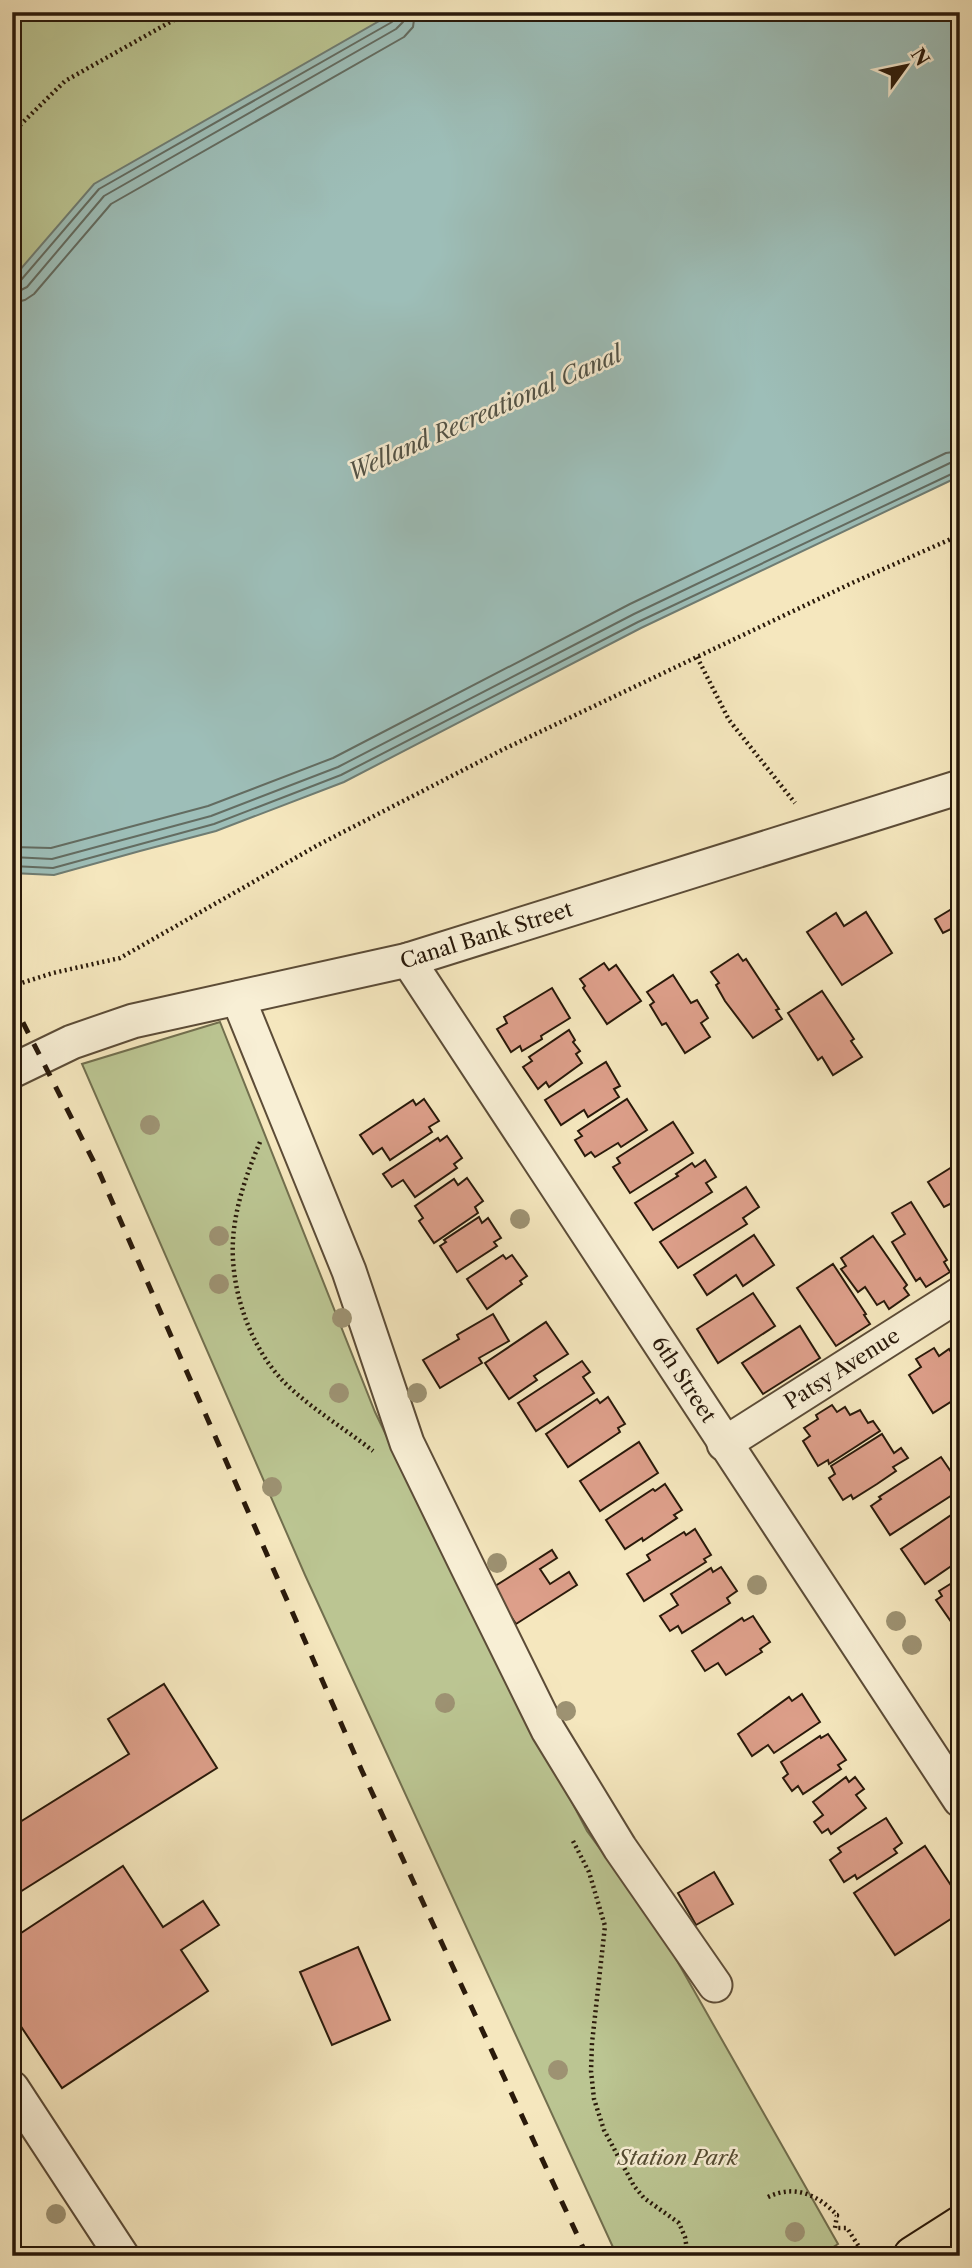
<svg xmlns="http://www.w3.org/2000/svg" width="972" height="2268" font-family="'Libre Caslon Text',serif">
<rect width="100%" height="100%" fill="#f5e7be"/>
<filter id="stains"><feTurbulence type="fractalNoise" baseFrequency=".00286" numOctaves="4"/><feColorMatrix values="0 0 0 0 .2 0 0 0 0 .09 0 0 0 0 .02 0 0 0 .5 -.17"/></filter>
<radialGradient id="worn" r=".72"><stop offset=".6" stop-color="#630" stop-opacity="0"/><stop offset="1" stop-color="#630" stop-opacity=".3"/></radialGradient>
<g fill="#bbc592" stroke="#726f4e" stroke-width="2">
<polygon points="12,12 692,12 12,288"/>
<polygon points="220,1022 375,1412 451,1570 587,1831 659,1929 838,2244 819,2256 617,2256 305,1575 82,1064"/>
</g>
<polygon fill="#9dbeb8" stroke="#6f7c72" stroke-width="2" points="395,12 960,12 960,476 641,628 344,782 216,831 140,851 54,875 12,873 12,279 94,184"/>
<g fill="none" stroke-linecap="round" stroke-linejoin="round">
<g stroke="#636c61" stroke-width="2">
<polyline points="12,283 21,280 99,189 392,22 396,12"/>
<polyline points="12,292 19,291 27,287 104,196 396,29 403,22 405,12"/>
<polyline points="12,303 25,300 34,294 111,204 404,37 413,27 415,12"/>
<polyline points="12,847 51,848 208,806 333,758 630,604 946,453 960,451"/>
<polyline points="12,857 52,859 211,816 338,767 634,614 950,463 960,461"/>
<polyline points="12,866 53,868 214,824 341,775 638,622 960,470"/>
</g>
</g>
<g fill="#dd9f8a" stroke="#29190a" stroke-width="2">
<polygon points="960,904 960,931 957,926 943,933 935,919"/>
<polygon points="866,912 892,953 842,985 807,932 836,913 844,926"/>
<polygon points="738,954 743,961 746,959 779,1009 776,1010 782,1019 753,1038 725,1001 716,985 719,983 711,972"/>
<polygon points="604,963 609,970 616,965 641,1001 607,1024 583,988 585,986 580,979"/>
<polygon points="673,975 691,1003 697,1000 708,1018 701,1023 710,1037 685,1053 666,1023 662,1025 650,1005 654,1002 647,992"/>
<polygon points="552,988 570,1018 541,1036 542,1039 522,1051 520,1046 511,1052 497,1029 507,1023 504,1017"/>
<polygon points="822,991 854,1039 851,1041 862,1057 833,1075 822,1057 818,1060 788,1013"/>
<polygon points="569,1030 575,1040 573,1042 580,1051 576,1054 582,1063 549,1087 546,1082 538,1089 523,1067 532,1061 529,1057"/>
<polygon points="606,1062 620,1086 614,1089 619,1097 588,1117 584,1110 561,1125 545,1100"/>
<polygon points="424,1099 439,1121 429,1127 432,1132 390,1160 382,1148 373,1154 360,1135 413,1100 416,1105"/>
<polygon points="627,1099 647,1130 621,1147 618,1143 595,1157 591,1152 585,1156 575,1140 582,1136 578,1131"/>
<polygon points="673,1122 693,1153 630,1193 613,1167 620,1163 617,1158"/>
<polygon points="447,1136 462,1158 454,1164 457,1168 415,1197 403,1180 392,1187 383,1174 438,1138 440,1141"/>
<polygon points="705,1160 716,1177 706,1183 712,1192 653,1230 635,1203 678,1176 676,1174 692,1163 695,1167"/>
<polygon points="960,1162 960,1216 952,1203 944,1207 928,1182"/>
<polygon points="467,1178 483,1201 475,1207 478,1213 434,1243 419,1221 423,1218 415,1206 454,1179 458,1185"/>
<polygon points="746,1187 759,1207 743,1218 747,1224 678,1268 660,1242"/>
<polygon points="911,1202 947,1260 944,1262 950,1272 926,1287 920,1278 916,1281 892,1242 905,1234 892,1213"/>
<polygon points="479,1217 482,1223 488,1218 501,1238 494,1242 497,1246 457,1272 440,1246 446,1242 444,1240"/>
<polygon points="754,1235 774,1265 743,1286 736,1275 707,1295 694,1275"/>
<polygon points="873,1236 907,1285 904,1288 909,1295 889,1309 884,1301 877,1305 865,1287 858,1292 841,1269 846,1266 841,1258"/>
<polygon points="503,1255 506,1259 512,1255 527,1276 520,1281 522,1284 487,1309 467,1279"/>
<polygon points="833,1264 866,1314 864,1315 870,1324 836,1346 797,1288"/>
<polygon points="753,1293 775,1326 718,1363 697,1329"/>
<polygon points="493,1314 509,1341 479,1358 482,1363 440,1388 423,1360 459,1339 457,1335"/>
<polygon points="546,1322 568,1354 534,1376 537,1380 509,1399 485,1363"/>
<polygon points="800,1326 820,1358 763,1394 742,1363"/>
<polygon points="934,1348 939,1356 949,1349 960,1366 960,1403 957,1398 933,1413 909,1375 921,1367 916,1359"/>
<polygon points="582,1361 590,1372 583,1377 594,1393 536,1431 518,1403"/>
<polygon points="608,1397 625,1424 618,1428 620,1432 568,1467 546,1434 597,1399 600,1403"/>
<polygon points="832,1405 837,1412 845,1407 850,1415 860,1410 868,1423 873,1421 880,1431 829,1464 828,1460 818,1466 803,1441 810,1436 804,1428 818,1419 816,1415"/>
<polygon points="882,1434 894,1453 901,1448 908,1458 893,1467 896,1471 877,1484 853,1499 851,1495 843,1500 829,1478 835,1474 831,1466"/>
<polygon points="639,1442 658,1473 600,1511 580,1481"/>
<polygon points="941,1457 960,1485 960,1490 890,1535 871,1506 881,1499 879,1497"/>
<polygon points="665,1484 682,1510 674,1515 677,1518 643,1541 642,1538 625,1549 606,1520 653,1489 655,1491"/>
<polygon points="960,1509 960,1538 958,1539 960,1542 960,1560 925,1584 901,1549"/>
<polygon points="695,1529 711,1555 704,1559 706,1562 644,1601 627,1574 650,1560 647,1555 684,1532 686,1535"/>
<polygon points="552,1550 557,1558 540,1569 550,1584 569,1572 577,1585 516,1624 492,1588"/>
<polygon points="721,1567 737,1591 727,1598 730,1603 682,1633 678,1626 670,1631 660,1616 678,1605 671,1594 711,1568 713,1572"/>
<polygon points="960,1578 960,1625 952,1623 936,1600 942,1596 939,1591"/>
<polygon points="753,1616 770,1642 760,1649 762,1652 726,1675 718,1663 705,1671 692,1651 742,1618 744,1621"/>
<polygon points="164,1684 217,1768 12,1897 12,1827 129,1754 108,1719"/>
<polygon points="802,1694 820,1722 774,1753 768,1745 752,1756 738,1734 789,1697 792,1701"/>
<polygon points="828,1734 846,1760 838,1765 841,1769 803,1794 798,1786 792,1791 783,1778 788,1774 781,1762 820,1736 821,1738"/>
<polygon points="846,1777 849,1782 855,1777 864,1789 856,1795 866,1808 831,1834 828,1829 822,1833 814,1822 823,1815 813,1802"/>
<polygon points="886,1818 902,1843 894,1849 897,1853 857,1879 855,1875 844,1882 830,1860 841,1852 838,1848"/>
<polygon points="925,1846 960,1899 960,1913 895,1955 854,1893"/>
<polygon points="123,1866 163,1927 203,1901 219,1925 181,1950 208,1991 62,2088 12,2013 12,1939"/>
<polygon points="714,1872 733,1904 696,1925 678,1893"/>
<polygon points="358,1947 390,2020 332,2045 300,1972"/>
</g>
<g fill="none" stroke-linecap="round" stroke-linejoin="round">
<g stroke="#5c4c37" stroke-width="37">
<g id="minor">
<path id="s1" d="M408 960 960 1800"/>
<polyline points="238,998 349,1271 407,1443 467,1566 548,1730 620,1848 715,1985"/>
<path id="s2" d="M12 1071 72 1042 133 1021 408 960 960 787"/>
<path id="s3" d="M724 1444 960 1294"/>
<polyline points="12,2088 122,2256"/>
</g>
</g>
<g stroke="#29190a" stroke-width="42">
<polyline id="major" points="913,2256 960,2226"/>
</g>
<g stroke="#29190a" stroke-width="4.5" stroke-dasharray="2 3.5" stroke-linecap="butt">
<polyline points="12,133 65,81 188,12"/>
<polyline points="697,657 729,720 795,803"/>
<polyline points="12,986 53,973 120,958 318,845 502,750 852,583 960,535"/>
<path d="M260 1142C247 1173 235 1206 233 1240 230 1289 250 1347 284 1382 310 1408 344 1428 373 1451"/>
<polyline points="573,1841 589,1872 605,1926 592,2043 591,2071 594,2099 604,2130 634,2186 644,2198 679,2223 685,2237 688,2256"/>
<path d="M768 2197C795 2184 818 2195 837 2215L835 2228H847L865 2256"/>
</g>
<use href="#minor" stroke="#f8efd5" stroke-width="33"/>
<use href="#major" stroke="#f5e7be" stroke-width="38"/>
<polyline stroke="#29190a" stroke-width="5" stroke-dasharray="12 12" stroke-linecap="butt" points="12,1001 100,1174 362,1771 587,2256"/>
</g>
<g fill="#9d9272">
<circle cx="150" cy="1125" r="10"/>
<circle cx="520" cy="1219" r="10"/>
<circle cx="219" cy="1236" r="10"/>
<circle cx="219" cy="1284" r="10"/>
<circle cx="342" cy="1318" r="10"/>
<circle cx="339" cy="1393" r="10"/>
<circle cx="417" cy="1393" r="10"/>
<circle cx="272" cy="1487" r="10"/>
<circle cx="497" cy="1563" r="10"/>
<circle cx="757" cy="1585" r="10"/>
<circle cx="896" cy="1621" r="10"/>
<circle cx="912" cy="1645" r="10"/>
<circle cx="445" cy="1703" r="10"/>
<circle cx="566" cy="1711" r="10"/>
<circle cx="558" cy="2070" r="10"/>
<circle cx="56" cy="2214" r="10"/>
<circle cx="795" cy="2232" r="10"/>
</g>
<g text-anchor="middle" stroke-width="5" stroke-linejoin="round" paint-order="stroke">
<g font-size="21" fill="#29190a" stroke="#f8efd5">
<text dy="7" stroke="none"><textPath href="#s2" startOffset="495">Canal Bank Street</textPath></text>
<text dy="7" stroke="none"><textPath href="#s3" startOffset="140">Patsy Avenue</textPath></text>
<text dy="7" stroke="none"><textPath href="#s1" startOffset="502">6th Street</textPath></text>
</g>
<g font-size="21" font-style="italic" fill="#554d33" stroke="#f8efd5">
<text x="678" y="2165">Station Park</text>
</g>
<g font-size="23" font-style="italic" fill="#525347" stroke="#f8efd5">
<text transform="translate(485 413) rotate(-24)" y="8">Welland Recreational Canal</text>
</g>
</g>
<rect width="972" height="2268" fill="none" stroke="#f5e7be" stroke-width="42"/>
<rect x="14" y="14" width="944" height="2240" fill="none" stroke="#29190a" stroke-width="3.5"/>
<rect x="21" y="21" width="930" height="2226" fill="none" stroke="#29190a" stroke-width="2"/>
<g transform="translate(906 66) rotate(57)" stroke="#f8efd5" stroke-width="5" paint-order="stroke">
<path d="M0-5L12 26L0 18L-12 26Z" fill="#29190a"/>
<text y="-10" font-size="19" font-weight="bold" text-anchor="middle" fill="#29190a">N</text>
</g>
<rect width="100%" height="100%" filter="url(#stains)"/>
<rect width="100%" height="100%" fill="url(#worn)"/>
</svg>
